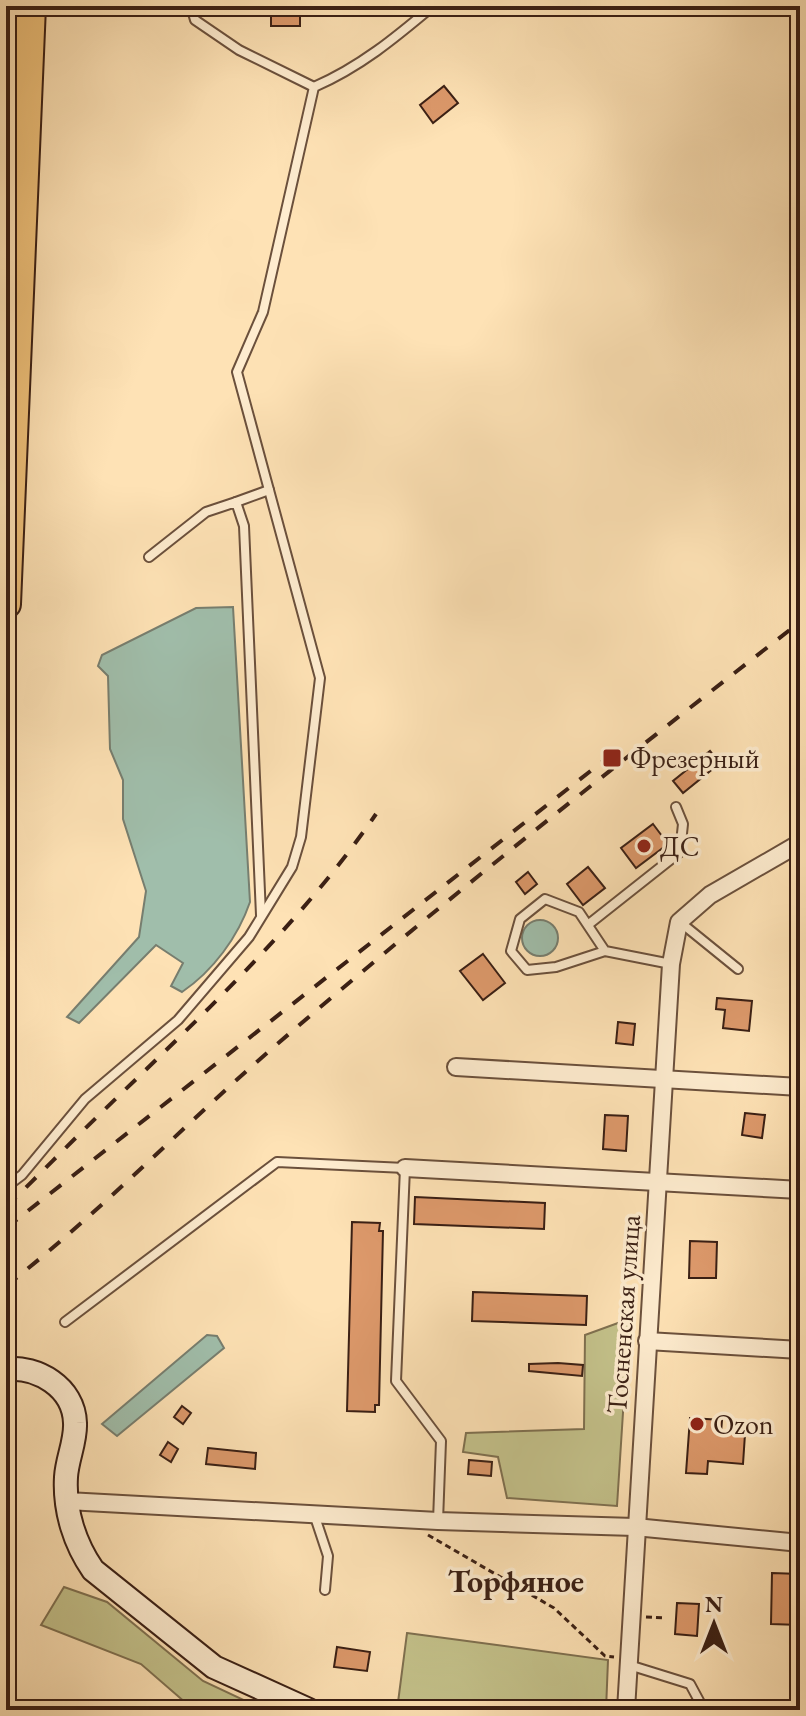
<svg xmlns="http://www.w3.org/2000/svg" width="806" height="1716" font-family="'EB Garamond',serif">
<rect width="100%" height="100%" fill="#fee2b5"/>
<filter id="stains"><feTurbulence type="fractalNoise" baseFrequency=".0025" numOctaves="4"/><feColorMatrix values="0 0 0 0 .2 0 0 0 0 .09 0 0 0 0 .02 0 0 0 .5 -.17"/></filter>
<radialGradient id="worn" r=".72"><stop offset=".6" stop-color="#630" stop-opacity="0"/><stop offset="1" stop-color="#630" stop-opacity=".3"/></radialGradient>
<g fill="#c4c28b" stroke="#7f7050" stroke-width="2">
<polygon points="629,1319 617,1506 507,1498 498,1457 463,1452 466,1433 584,1429 585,1335"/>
<polygon points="64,1587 107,1602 203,1681 265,1710 194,1710 141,1664 41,1625"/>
<polygon points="407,1633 608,1660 606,1710 397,1710"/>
</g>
<g fill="#a0beab" stroke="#777e6f" stroke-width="2">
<path d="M233 607 250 902C238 937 213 971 182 992L171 986 183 963 156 945 79 1023 67 1017 139 937 146 891 123 819V780L110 749 108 676 98 666 102 655 196 608Z"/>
<circle cx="540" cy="938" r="18"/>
<polygon points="207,1335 217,1336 224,1348 117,1436 102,1424"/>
</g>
<g fill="#dd996b" stroke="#3a1f14" stroke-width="2">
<rect x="271" y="6" width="29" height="20"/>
<polygon points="444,86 458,103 433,123 420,105"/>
<polygon points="710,751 720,763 683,793 673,781"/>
<polygon points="653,824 668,844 636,868 621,848"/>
<polygon points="588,867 605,888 583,905 567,884"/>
<polygon points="528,872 537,884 525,894 516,882"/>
<polygon points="483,954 505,983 483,1000 460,971"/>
<polygon points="717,998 752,1001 749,1031 723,1028 725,1010 716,1009"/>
<polygon points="618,1022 635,1024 633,1045 616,1043"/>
<polygon points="745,1113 765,1115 762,1138 742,1135"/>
<polygon points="605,1115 628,1116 626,1151 603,1149"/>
<polygon points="415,1197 545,1203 544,1229 414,1224"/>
<polygon points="352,1222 380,1223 379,1231 383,1231 379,1405 375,1405 375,1412 347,1411"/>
<polygon points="690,1241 717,1242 716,1278 689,1278"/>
<polygon points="473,1292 587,1296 586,1325 472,1321"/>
<polygon points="558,1363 583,1365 582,1376 529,1371 529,1364"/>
<polygon points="182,1406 191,1413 183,1424 174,1417"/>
<polygon points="690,1418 722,1420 721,1433 745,1434 743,1464 708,1461 707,1474 686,1473"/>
<polygon points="168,1442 178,1449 171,1462 160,1455"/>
<polygon points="208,1448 256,1453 255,1469 206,1464"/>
<polygon points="469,1460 492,1462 491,1476 468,1474"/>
<polygon points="772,1573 800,1574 800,1625 771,1624"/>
<polygon points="677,1603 699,1604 697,1636 675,1634"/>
<polygon points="337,1647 370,1652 367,1671 334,1667"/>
</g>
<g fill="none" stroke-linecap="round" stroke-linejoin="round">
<g stroke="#6b503c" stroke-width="12">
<g id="lane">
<polyline points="191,6 195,20 239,50 314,87"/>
<polyline points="236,502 269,490"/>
<polyline points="149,557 206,512 236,502 244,526 261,915"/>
<polyline points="680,922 738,969"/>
<polyline points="589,924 680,852 683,824 676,807"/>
<polyline points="605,951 579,912 545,899 520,919 511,951 527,970 556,967 605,951 671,964"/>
<path d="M6 1187 22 1175 85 1099 178 1020 249 937 292 867 301 837 320 678 237 372 263 312 314 87C360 67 395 38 433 6"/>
<polyline points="65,1322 277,1162 405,1168 396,1381 441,1441 438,1521"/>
<polyline points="314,1514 328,1556 325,1590"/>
<polyline points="629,1665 690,1684 704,1710"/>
</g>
</g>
<g stroke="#6b503c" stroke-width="20">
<g id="street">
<polyline points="456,1067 800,1087"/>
<polyline points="405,1168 800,1190"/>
<polyline points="647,1341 800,1350"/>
<polyline points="67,1501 438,1521 635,1527 800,1543"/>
<polyline points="626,1710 671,964 679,922 710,895 800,843"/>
</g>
</g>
<g stroke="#3a1f14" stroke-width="26">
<path id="secondary" d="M6 1369C37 1366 74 1387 75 1423 76 1441 67 1459 66 1477 64 1511 75 1544 93 1570L214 1667 309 1710"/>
</g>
<g stroke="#3a1f14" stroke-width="32">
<polyline id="highway" points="6,604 31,6"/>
</g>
<g stroke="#3a1f14" stroke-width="3" stroke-dasharray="6 4" stroke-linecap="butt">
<polyline points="428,1535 554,1608 605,1656 614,1657"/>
<polyline points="646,1617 665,1618"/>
</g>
<use href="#lane" stroke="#feeccf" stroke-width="8"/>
<use href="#street" stroke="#feeccf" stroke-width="16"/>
<use href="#secondary" stroke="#feeccf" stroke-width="22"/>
<use href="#highway" stroke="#efc17a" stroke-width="28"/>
<g stroke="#3a1f14" stroke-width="4" stroke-dasharray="14 14" stroke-linecap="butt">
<path d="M6 1207C38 1176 69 1144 101 1113 198 1019 299 926 376 814"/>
<polyline points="6,1228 620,748"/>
<path d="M6 1286C98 1214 180 1129 268 1052 440 903 620 762 800 622"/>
</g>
</g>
<g fill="#8f2418" stroke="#feeccf" stroke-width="3">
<rect x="602" y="748" width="20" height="20" rx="4"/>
<circle cx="644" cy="846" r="8"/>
<circle cx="697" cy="1424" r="8"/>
</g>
<g text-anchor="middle" stroke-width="7" stroke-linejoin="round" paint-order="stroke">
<g font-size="28" fill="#3a1f14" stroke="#feeccf" text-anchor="start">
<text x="630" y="768">Фрезерный</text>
<text x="660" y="856">ДС</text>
<text x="713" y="1434">Ozon</text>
</g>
<g font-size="28" fill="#3a1f14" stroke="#feeccf">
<text transform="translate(623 1314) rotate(-86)" y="10">Тосненская улица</text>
</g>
<g font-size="32" font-weight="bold" fill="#3a1f14" stroke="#feeccf">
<text x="516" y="1592">Торфяное</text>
</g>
</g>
<rect width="806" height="1716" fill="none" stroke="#fee2b5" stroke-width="32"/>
<rect x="8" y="8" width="790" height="1700" fill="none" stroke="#3a1f14" stroke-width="4"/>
<rect x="16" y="16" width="774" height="1684" fill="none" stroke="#3a1f14" stroke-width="2"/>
<g transform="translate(714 1624)" stroke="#feeccf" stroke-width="6" paint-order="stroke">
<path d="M0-6L14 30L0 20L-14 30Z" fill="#3a1f14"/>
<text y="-12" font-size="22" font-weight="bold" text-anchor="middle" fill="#3a1f14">N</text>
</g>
<rect width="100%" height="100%" filter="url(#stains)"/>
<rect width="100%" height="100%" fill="url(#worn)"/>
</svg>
